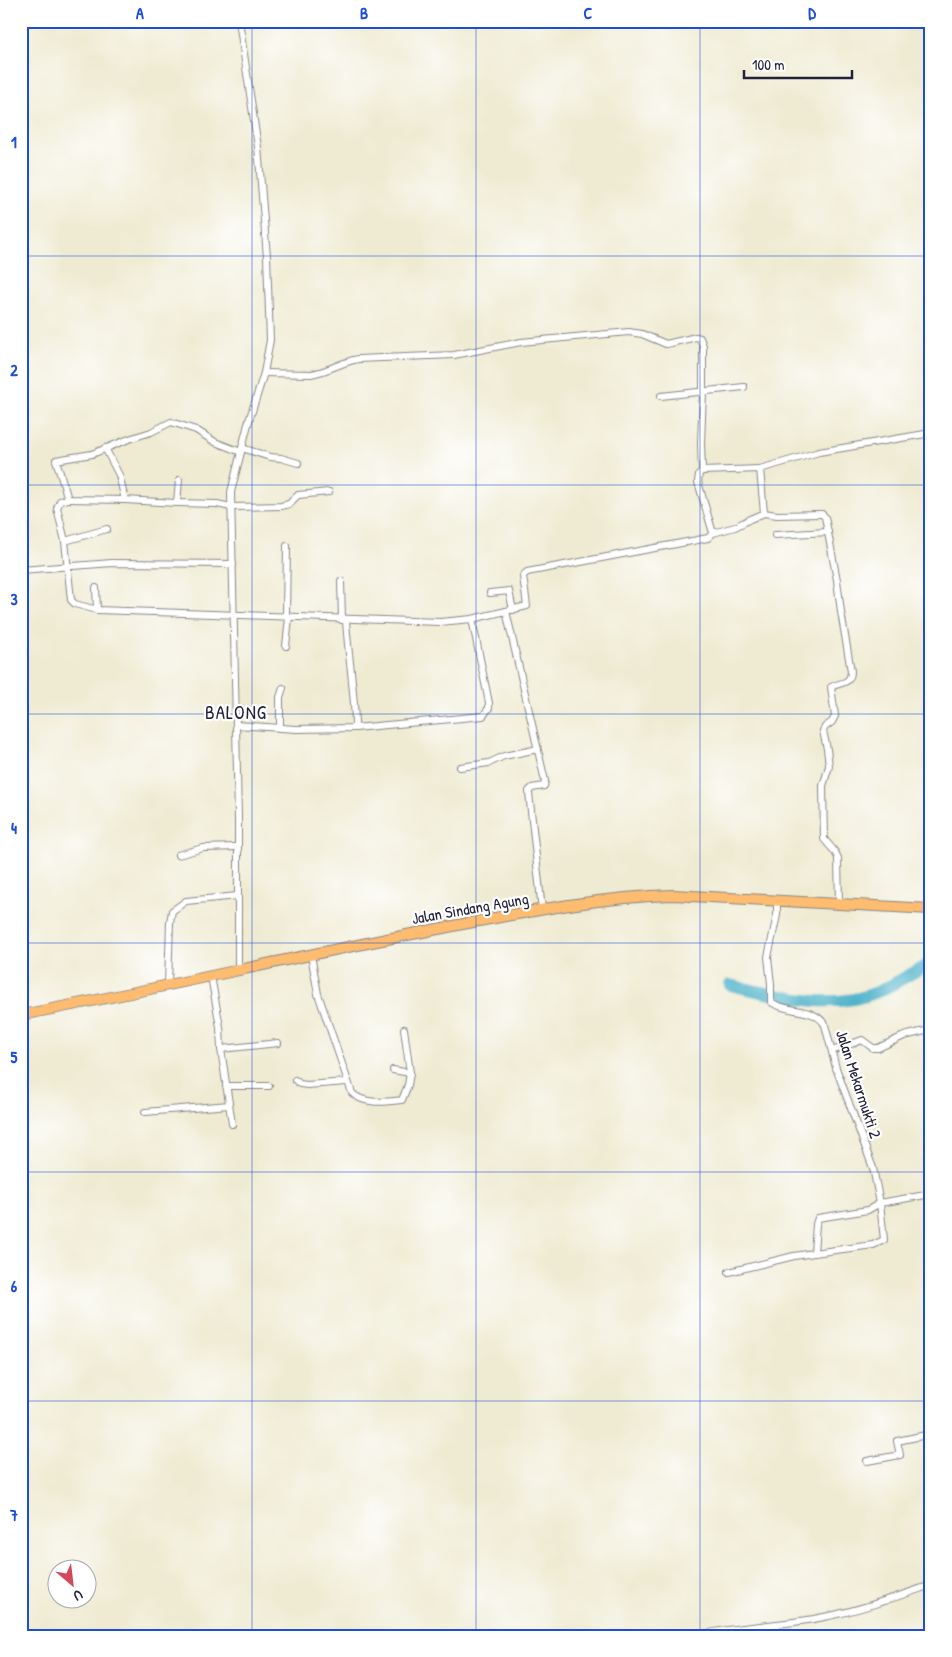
<svg xmlns="http://www.w3.org/2000/svg" width="952" height="1657" font-family="'Patrick Hand',sans-serif">
<rect width="100%" height="100%" fill="#fff"/>
<filter id="ink" filterUnits="userSpaceOnUse"><feTurbulence type="fractalNoise" baseFrequency=".02" numOctaves="2"/><feDisplacementMap in="SourceGraphic" scale="10" xChannelSelector="R" yChannelSelector="G"/><feConvolveMatrix kernelMatrix="1 2 1 2 8 2 1 2 1" color-interpolation-filters="sRGB"/></filter>
<filter id="wash" filterUnits="userSpaceOnUse"><feTurbulence type="fractalNoise" baseFrequency=".0096" numOctaves="4" result="noise"/><feDisplacementMap in="SourceGraphic" scale="20" xChannelSelector="R" yChannelSelector="G"/><feGaussianBlur stdDeviation="1.12" result="paint"/><feColorMatrix in="noise" values="0 0 0 0 0 0 0 0 0 0 0 0 0 0 0 0 0 1.4 0 .05"/><feComposite in="paint" operator="in"/></filter>
<g filter="url(#wash)">
<rect width="100%" height="100%" fill="#efebd3"/>
<g fill="none" stroke-linecap="round" stroke-linejoin="round">
<g stroke="#48b0c7" stroke-width="2">
<polyline points="716,1629 726,1627"/>
<polyline points="685,1636 692,1634"/>
</g>
<path stroke="#48b0c7" stroke-width="12" d="M730 985C776 995 831 1012 877 992 895 984 913 972 931 963"/>
</g>
</g>
<g filter="url(#ink)">
<g fill="none" stroke-linecap="round" stroke-linejoin="round">
<g stroke="#888687" stroke-width="8">
<g id="minor">
<path d="M264 373 311 374C327 372 341 362 358 359L454 355 521 342 629 332 642 334 666 344 696 337 700 338 703 346V392L701 443 702 471 760 469 764 513 777 515 820 514H822L825 517 837 580 841 612 851 671C851 684 841 682 831 687L835 716 832 722 825 727 823 731 827 749 829 766 823 786 824 839 835 852 838 858 839 904"/>
<polyline points="661,396 744,387"/>
<polyline points="105,448 119,475 125,500"/>
<polyline points="242,448 270,457 281,458 298,463"/>
<polyline points="241,452 215,442 196,430 171,422 151,432 129,439 92,454 56,460 68,499 125,500 177,503 217,504 231,507 281,506 289,504 298,495 329,492"/>
<polyline points="760,469 819,452 931,433"/>
<polyline points="68,499 60,501 57,508 65,541 71,600 75,604 97,610 440,622 472,619 527,606 523,576 527,572 708,538 713,533 698,482 699,474 702,471"/>
<polyline points="177,503 179,480"/>
<polyline points="713,533 735,527 750,519 764,513"/>
<polyline points="775,535 828,532"/>
<polyline points="65,541 107,529"/>
<polyline points="21,570 112,563 233,564"/>
<polyline points="341,581 342,620"/>
<polyline points="96,588 97,610"/>
<polyline points="490,593 509,591 513,610"/>
<polyline points="506,611 545,781 544,786 532,788 529,791 529,793 542,910"/>
<polyline points="286,616 287,546"/>
<path d="M346 620C348 656 355 692 355 728"/>
<polyline points="286,646 289,617"/>
<polyline points="236,725 296,729 355,728 483,716 489,708 489,703 472,619"/>
<polyline points="280,728 280,697 283,688"/>
<polyline points="460,767 489,763 504,756 538,749"/>
<polyline points="178,855 203,848 238,847"/>
<path d="M777 901V915L768 957 771 984V1002C788 1014 814 1006 825 1025L836 1068 873 1168 880 1203 931 1194"/>
<path d="M311 955 318 994 352 1093C364 1105 386 1102 402 1100L408 1085 410 1073"/>
<polyline points="238,970 238,819 231,492 248,424 264,373 270,340 267,257 258,147 239,21"/>
<polyline points="211,976 220,1027 221,1049 232,1124"/>
<polyline points="168,985 170,922 172,911 186,901 238,896"/>
<polyline points="221,1049 278,1043"/>
<polyline points="832,1051 862,1040 873,1048 878,1048 904,1036 925,1031"/>
<polyline points="393,1070 410,1073 404,1029"/>
<polyline points="295,1080 300,1084 307,1085 347,1082"/>
<polyline points="226,1086 269,1086"/>
<polyline points="145,1112 229,1105"/>
<polyline points="729,1272 794,1256 814,1253 816,1224 818,1218 868,1210 880,1203 884,1240 873,1245 814,1253"/>
<polyline points="867,1461 900,1455 897,1441 931,1434"/>
<path d="M694 1636C737 1626 781 1626 824 1617 860 1610 896 1597 931 1585"/>
</g>
</g>
<g stroke="#888687" stroke-width="12">
<path id="primary" d="M21 1015C164 988 305 954 448 927 522 913 597 897 673 895L931 909"/>
</g>
<use href="#minor" stroke="#fff" stroke-width="6"/>
<use href="#primary" stroke="#fdbc6f" stroke-width="10"/>
</g>
</g>
<path fill="none" stroke="#1d4ed8" stroke-width="1" stroke-opacity="0.55" d="M252 21V1636M476 21V1636M700 21V1636M21 256H931M21 485H931M21 714H931M21 943H931M21 1172H931M21 1401H931"/>
<g text-anchor="middle" stroke-width="4.5" stroke-linejoin="round" paint-order="stroke">
<g font-size="16" fill="#22223b" stroke="#fff">
<text transform="translate(470 908) rotate(-10)" y="6">Jalan Sindang Agung</text>
<text transform="translate(859 1084) rotate(72)" y="6">Jalan Mekarmukti 2</text>
</g>
<g font-size="19" letter-spacing="1" fill="#22223b" stroke="#fff">
<text x="236" y="719">BALONG</text>
</g>
</g>
<rect width="952" height="1657" fill="none" stroke="#fff" stroke-width="55"/>
<g transform="translate(72 1584) rotate(152)"><circle r="24" fill="#ffffff" stroke="#a7a7b1"/>
<path d="M0-4L9 19L0 12L-9 19Z" fill="#d1495b"/>
<text y="-8" font-size="14" font-weight="bold" text-anchor="middle" fill="#22223b">U</text>
</g>
<path d="M744 70v8h108v-8" fill="none" stroke="#22223b" stroke-width="2.5"/>
<text x="752" y="70" font-size="15" fill="#22223b" stroke="#ffffff" stroke-width="4" paint-order="stroke">100 m</text>
<rect x="28" y="28" width="896" height="1602" fill="none" stroke="#1d4ed8" stroke-width="2"/>
<g font-size="16" text-anchor="middle" font-weight="bold" fill="#1d4ed8">
<text x="140" y="19">A</text>
<text x="364" y="19">B</text>
<text x="588" y="19">C</text>
<text x="812" y="19">D</text>
<text x="14" y="148">1</text>
<text x="14" y="376">2</text>
<text x="14" y="605">3</text>
<text x="14" y="834">4</text>
<text x="14" y="1063">5</text>
<text x="14" y="1292">6</text>
<text x="14" y="1521">7</text>
</g>
</svg>
